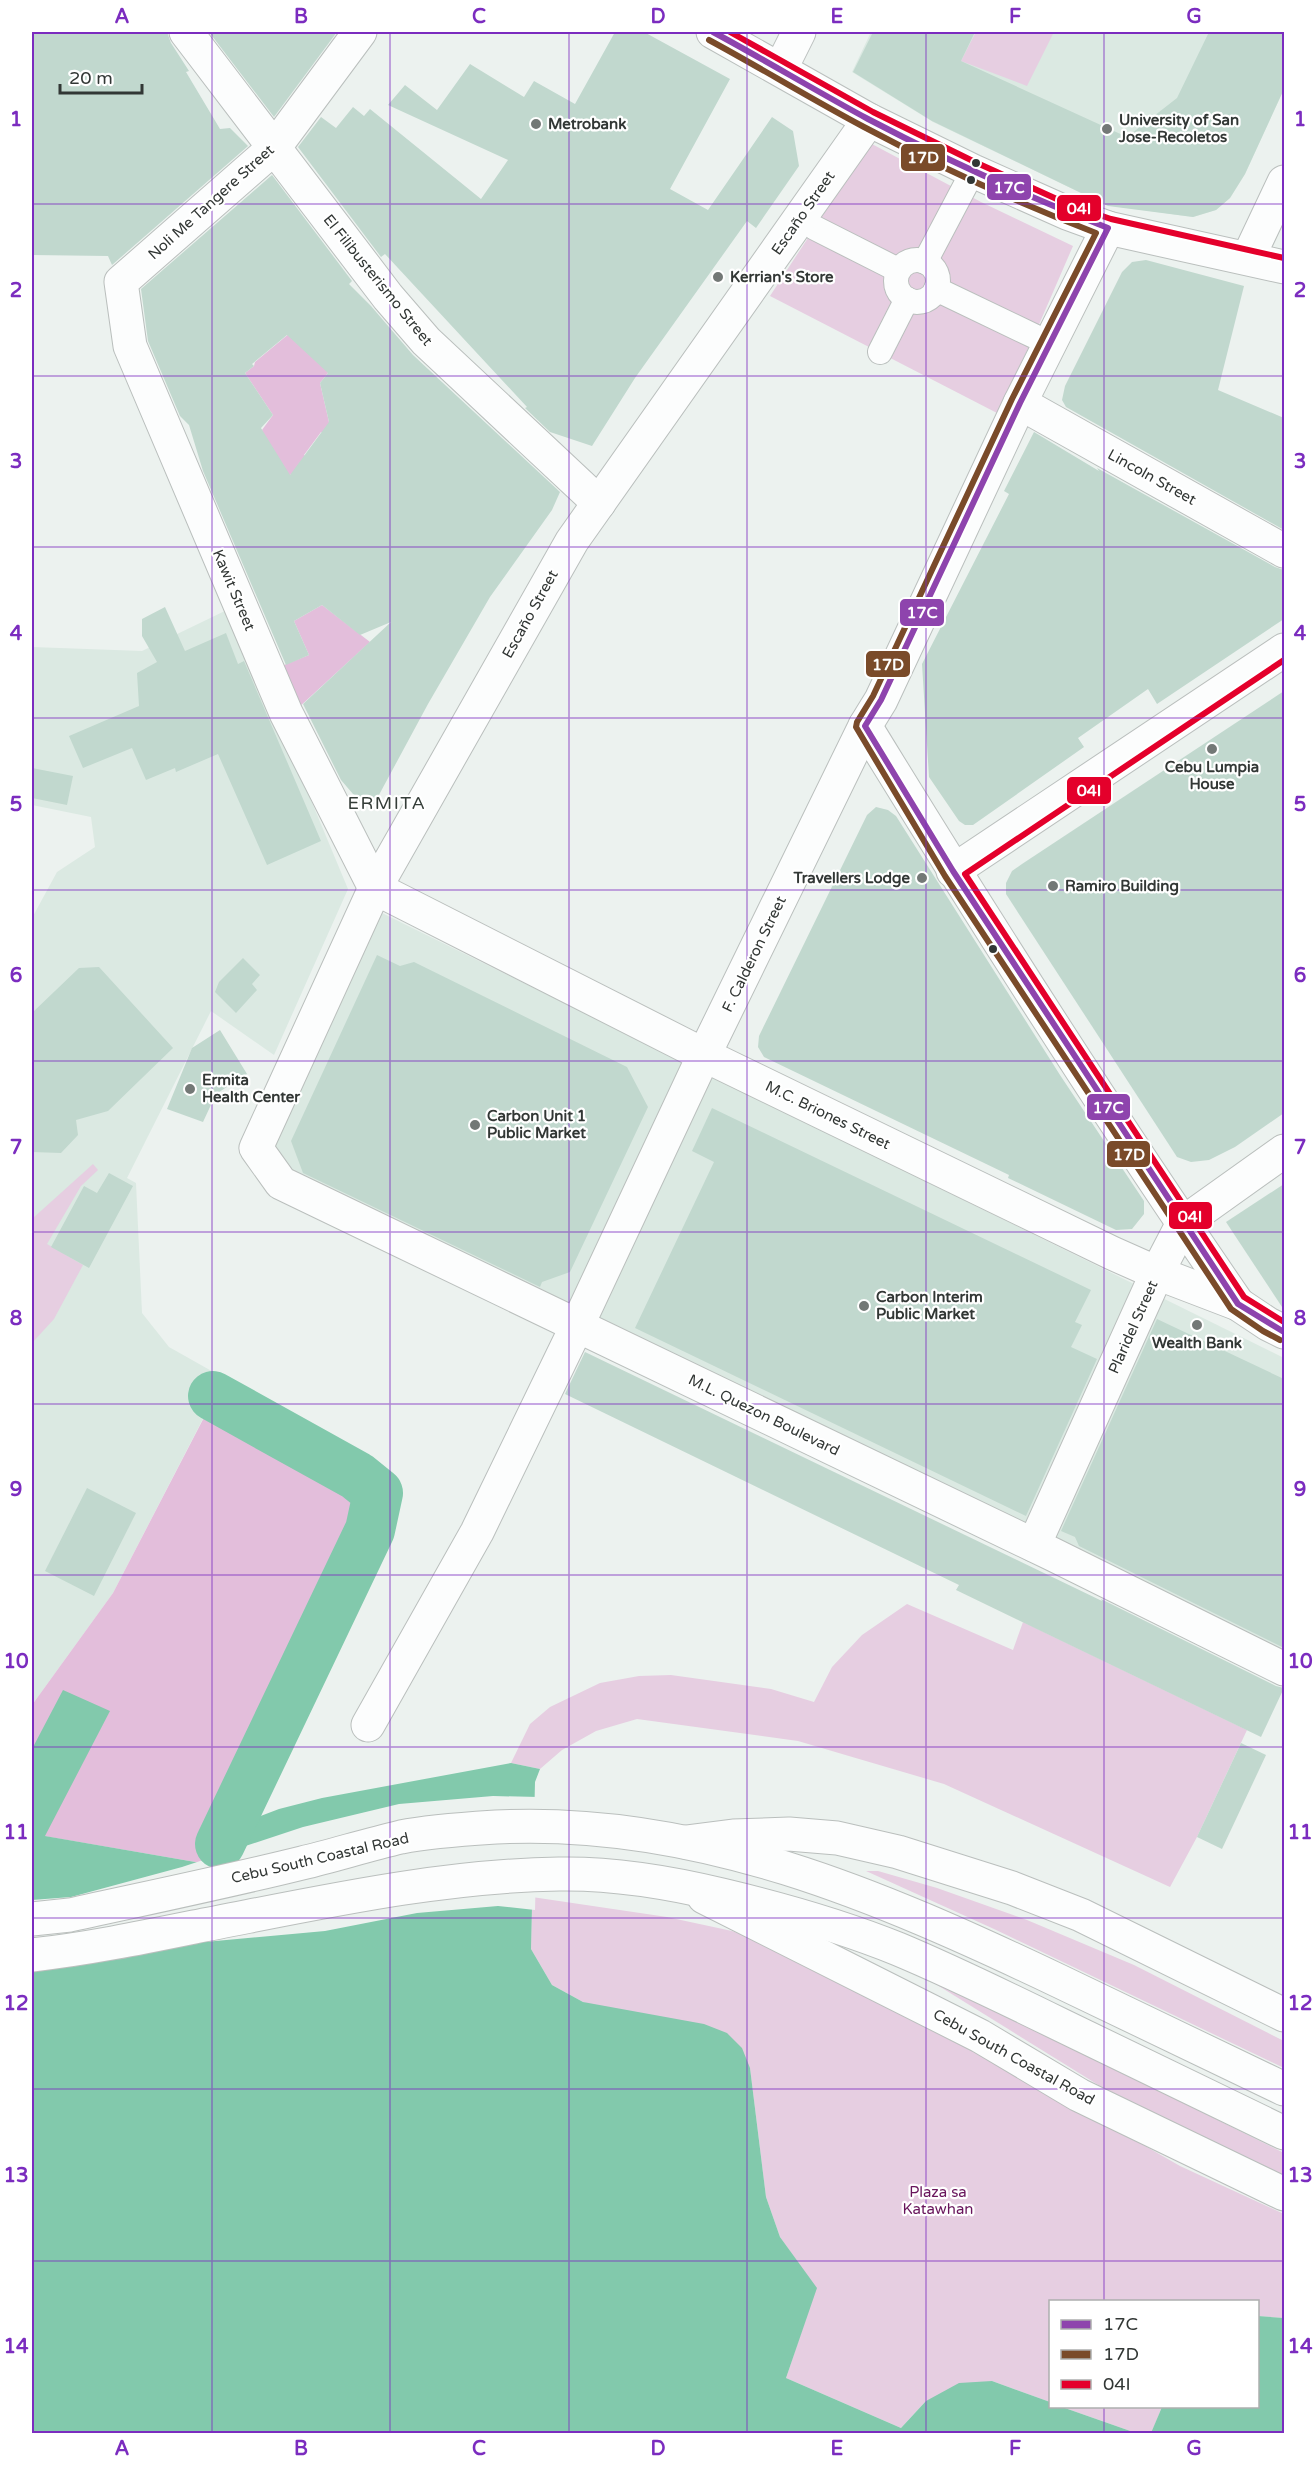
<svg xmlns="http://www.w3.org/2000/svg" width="1316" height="2465" font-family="'Varela Round',sans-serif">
<rect width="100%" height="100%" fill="#ecf2ef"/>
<g fill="#dbe9e2">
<polygon points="871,32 1284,32 1284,89 1245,174 1230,198 1216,210 1193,217 1106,205 933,122 852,72"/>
<polygon points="231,608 348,889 274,1055 211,1011 127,1178 136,1183 142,1313 169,1347 224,1378 113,1593 32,1705 32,918 57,872 95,847 91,817 32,805 32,647 142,651"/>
<polygon points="380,912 1284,1358 1284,1661 291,1181 273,1148"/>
</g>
<g fill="#e6cee1">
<polygon points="976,32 1054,32 1027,86 961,61"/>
<polygon points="870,143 981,202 1073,246 1034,336 997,413 770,296"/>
<polygon points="93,1164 98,1170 81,1186 47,1244 83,1265 54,1319 32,1343 32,1219"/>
<polygon points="907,1604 1013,1650 1023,1622 1247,1730 1197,1837 1170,1887 944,1784 798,1741 637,1719 596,1731 562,1750 540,1769 511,1763 530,1724 550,1707 600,1683 639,1676 671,1675 771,1689 814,1702 832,1667 862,1635"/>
<polygon points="866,1871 878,1871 937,1888 1027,1920 1134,1965 1284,2041 1284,2068 994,1929"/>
<polygon points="532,1897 667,1917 732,1931 843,1973 1180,2166 1284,2214 1284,2318 1258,2316 1258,2302 1050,2302 1050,2402 992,2381 926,2401 901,2428 786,2378 816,2288 780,2237 766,2197 750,2068 583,2002 552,1985 531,1949"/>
<polygon points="905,1965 1284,2153 1284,2180 1108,2091"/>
<polygon points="1062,2407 1162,2407 1151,2434 1136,2433"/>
</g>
<g fill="#e3bedb">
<polygon points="308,318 328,373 320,383 332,435 321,432 304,455 312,462 278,482 262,430 273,415 245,373 254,366 255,362"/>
<polygon points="322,605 370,642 298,708 284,665 309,655 294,621"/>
<polygon points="211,1404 371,1499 201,1863 44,1836 109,1712 32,1749 32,1705 113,1593"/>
</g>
<g fill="#82c9ac">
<polygon points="63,1690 110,1711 45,1836 201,1863 220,1844 258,1817 279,1809 322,1798 511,1763 540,1769 535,1782 531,1949 552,1985 583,2002 704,2024 727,2033 742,2048 750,2068 766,2197 780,2237 817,2288 786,2378 901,2428 926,2401 959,2383 992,2381 1050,2402 1050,2406 1062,2407 1136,2433 32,2434 32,1749"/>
<polygon points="1258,2316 1284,2318 1284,2433 1151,2433 1162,2407 1258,2406"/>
</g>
<polygon fill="#ecf2ef" points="493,1796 538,1797 535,1910 498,1906 417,1913 325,1931 194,1943 77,1966 32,1971 32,1900 71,1897 182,1867 303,1827 399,1804"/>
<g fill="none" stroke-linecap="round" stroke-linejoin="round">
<polyline stroke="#82c9ac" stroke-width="50" points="213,1396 357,1476 378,1493 370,1530 220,1844"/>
</g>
<g fill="#c1d8ce" fill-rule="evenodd">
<polygon points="32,32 167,32 171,43 189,71 186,72 220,129 230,128 248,146 112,265 108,256 32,255"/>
<polygon points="209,32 337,32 274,117"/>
<polygon points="615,32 644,32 730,79 670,189 708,210 772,117 793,131 799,166 756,228 747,221 635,378 592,446 550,432 525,408 527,407 385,254 381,257 298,147 321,117 336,128 353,107 364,116 370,109 481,199 508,160 388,105 405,85 437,110 470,64 524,97 534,81 575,104"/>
<polygon points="873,32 975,32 961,61 1127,137 1177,98 1209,32 1284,32 1284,89 1245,174 1230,198 1216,210 1193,217 1108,206 932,121 853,72"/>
<path d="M272 175 352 281 349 284 371 306 413 355 560 492 552 510 490 597 428 704 373 806 353 794 341 780 303 704 391 622 360 635 322 605 294 621 309 655 286 665 203 471 189 425 180 416 148 341 141 289ZM287 335 328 373 320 383 329 422 290 475 261 428 273 415 245 373 254 366 252 364Z"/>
<polygon points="1146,260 1244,286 1218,390 1284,418 1284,530 1066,407 1062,400 1065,386 1122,272 1132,262"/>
<polygon points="1034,432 1099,471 1097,468 1275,567 1284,570 1284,619 1157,704 1148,689 1078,738 1084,747 973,825 965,825 959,821 929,777 922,664 1009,494 1004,491"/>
<polygon points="165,607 185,651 226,633 238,664 244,661 321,841 267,865 218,754 176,772 175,768 146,780 132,748 83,768 69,736 139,706 137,673 157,662 142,636 142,619"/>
<polygon points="1284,691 1284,1113 1235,1147 1209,1160 1191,1162 1177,1157 1006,894 1006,883 1012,871 1022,864"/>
<polygon points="32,768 73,776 67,805 32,798"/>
<polygon points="876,807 888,810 896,816 1060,1075 1144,1201 1144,1214 1132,1229 1116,1230 1008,1178 1009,1175 764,1057 758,1047 759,1036 867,815"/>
<polygon points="377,955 400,966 414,962 627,1067 648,1107 570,1272 542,1282 540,1287 303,1173 291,1141"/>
<polygon points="243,958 260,975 252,984 257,990 236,1013 215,992 219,982"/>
<polygon points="99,967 173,1048 108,1111 76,1120 78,1135 61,1153 32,1152 32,1013 79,968"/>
<polygon points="220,1030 247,1074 216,1094 203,1122 167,1109 192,1048"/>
<polygon points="712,1108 1091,1290 1075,1322 1082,1325 1071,1347 1097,1359 1026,1516 635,1328 714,1162 692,1151"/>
<polygon points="109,1173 133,1186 89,1268 51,1247 84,1186 97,1193"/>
<polygon points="1284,1184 1284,1310 1226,1222"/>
<polygon points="1157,1319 1284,1379 1284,1648 1079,1546 1075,1537 1061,1531"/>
<polygon points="585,1352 1102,1601 1101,1599 1276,1686 1284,1688 1261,1737 956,1590 959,1585 565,1394"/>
<polygon points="87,1488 136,1513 94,1596 45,1571"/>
<polygon points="1241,1743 1266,1755 1222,1849 1197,1837"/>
</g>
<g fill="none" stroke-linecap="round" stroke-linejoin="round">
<g stroke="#babfbd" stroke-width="26">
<g id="pedestrian">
<polyline points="815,228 898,270"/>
<circle cx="917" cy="281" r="21"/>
<polyline points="925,262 973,171"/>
<polyline points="936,289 1034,336"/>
<polyline points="880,352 907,299"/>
</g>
</g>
<g stroke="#babfbd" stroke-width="35">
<g id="minor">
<polyline points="186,32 388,297 426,341 599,503"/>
<polyline points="360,32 274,148 121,282 130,346 286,713 375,888"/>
<polyline points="368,1725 477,1532 577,1326"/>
</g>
</g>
<g stroke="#babfbd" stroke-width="35">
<g id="tertiary">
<polyline points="713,32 869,120 973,171 1067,213 1108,228 1284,267"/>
<polyline points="781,68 799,32"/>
<polyline points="869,120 572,541 375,888 256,1148 281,1183 1052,1554 1284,1669"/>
<polyline points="1248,258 1284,182"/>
<polyline points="1020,403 1284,551"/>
<path d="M865 726C985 922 1108 1115 1238 1304"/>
<polyline points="953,871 1284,650"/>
<polyline points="375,888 704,1055 1112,1253 1157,1273 1238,1304 1268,1324 1284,1332"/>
<polyline points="577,1326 704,1055 865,726 881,700 1020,403 1108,228"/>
<polyline points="1034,1545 1157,1273 1183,1223 1284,1151"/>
</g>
</g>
<g stroke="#babfbd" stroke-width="35">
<g id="secondary">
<polyline points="686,1842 733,1836 789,1834 837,1838 898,1852 1012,1888 1081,1915 1284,2015"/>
<polyline points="704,1897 980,2036 1079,2095 1284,2194"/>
</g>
</g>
<g stroke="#babfbd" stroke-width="35">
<g id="trunk">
<path d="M32 1919 70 1915C147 1898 225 1882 302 1863 335 1855 367 1845 401 1837 431 1831 465 1829 496 1827 699 1817 880 1896 1059 1981 1134 2017 1209 2053 1284 2089"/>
<path d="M32 1955C86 1949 140 1938 194 1927 314 1904 436 1876 559 1874 614 1873 668 1882 722 1895 781 1909 841 1926 898 1949 953 1972 1006 1998 1059 2024 1134 2061 1209 2097 1284 2133"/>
</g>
</g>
<use href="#pedestrian" stroke="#fcfdfd" stroke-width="24"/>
<use href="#minor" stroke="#fcfdfd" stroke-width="33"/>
<use href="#tertiary" stroke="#fcfdfd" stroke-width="33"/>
<use href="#secondary" stroke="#fcfdfd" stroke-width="33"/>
<use href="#trunk" stroke="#fcfdfd" stroke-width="33"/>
<g stroke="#fff" stroke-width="10">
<path id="bus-1" d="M713 32C765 60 816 91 868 119 946 160 1026 196 1108 228L1020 403 881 700 865 726 953 871 1238 1304 1284 1332"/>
</g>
<g stroke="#fff" stroke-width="10">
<path id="bus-2" d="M709 40C761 68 811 99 864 127 939 167 1016 202 1096 233L1012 399 873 696 857 722 856 727 945 876 1231 1309 1263 1331 1280 1340"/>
</g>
<g stroke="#fff" stroke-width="10">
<g id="bus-3">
<polyline points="730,32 873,112 977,163 1070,205 1111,219 1284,258"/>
<polyline points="1284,660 965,874 1244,1297 1284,1322"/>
</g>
</g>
<use href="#bus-1" stroke="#8e44ad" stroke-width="6"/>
<use href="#bus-2" stroke="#7a4b2a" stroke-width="6"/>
<use href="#bus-3" stroke="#e4002b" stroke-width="6"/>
</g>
<path fill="none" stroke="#7b2cbf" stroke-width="1.5" stroke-opacity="0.55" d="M212 32V2434M390 32V2434M569 32V2434M747 32V2434M926 32V2434M1104 32V2302M32 204H1284M32 376H1284M32 547H1284M32 718H1284M32 890H1284M32 1061H1284M32 1232H1284M32 1404H1284M32 1575H1284M32 1747H1284M32 1918H1284M32 2089H1284M32 2261H1284M1104 2406V2434"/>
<g fill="#737876" stroke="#fff" stroke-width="2">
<circle cx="536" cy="124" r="6"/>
<circle cx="1107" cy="129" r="6"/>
<circle cx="718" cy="277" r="6"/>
<circle cx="1212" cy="749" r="6"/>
<circle cx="922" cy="878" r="6"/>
<circle cx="1053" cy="886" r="6"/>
<circle cx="190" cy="1089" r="6"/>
<circle cx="475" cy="1125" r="6"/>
<circle cx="864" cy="1306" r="6"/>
<circle cx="1197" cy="1325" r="6"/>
</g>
<g fill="#323735" stroke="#fff" stroke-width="2">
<circle cx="976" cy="163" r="5"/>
<circle cx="971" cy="180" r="5"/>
<circle cx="993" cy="949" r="5"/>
</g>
<g text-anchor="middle" stroke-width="4.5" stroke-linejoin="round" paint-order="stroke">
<g font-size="15" font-weight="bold" fill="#323735" stroke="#fff" text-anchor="start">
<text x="1119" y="125">University of San<tspan x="1119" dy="17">Jose-Recoletos</tspan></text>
<text x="548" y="129">Metrobank</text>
<text x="730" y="282">Kerrian's Store</text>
<text x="1212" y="772" text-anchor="middle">Cebu Lumpia<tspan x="1212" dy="17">House</tspan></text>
<text x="910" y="883" text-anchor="end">Travellers Lodge</text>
<text x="1065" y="891">Ramiro Building</text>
<text x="202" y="1085">Ermita<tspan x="202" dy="17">Health Center</tspan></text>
<text x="487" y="1121">Carbon Unit 1<tspan x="487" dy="17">Public Market</tspan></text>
<text x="876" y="1302">Carbon Interim<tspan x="876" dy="17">Public Market</tspan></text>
<text x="1197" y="1348" text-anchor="middle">Wealth Bank</text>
</g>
<g font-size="15" fill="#323735" stroke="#fff">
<text transform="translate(211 202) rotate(-42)" y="5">Noli Me Tangere Street</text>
<text transform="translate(803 213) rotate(-55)" y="5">Escaño Street</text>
<text transform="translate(378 280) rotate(51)" y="5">El Filibusterismo Street</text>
<text transform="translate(1152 477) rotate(29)" y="5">Lincoln Street</text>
<text transform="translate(234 590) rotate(67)" y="5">Kawit Street</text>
<text transform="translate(530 614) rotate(-61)" y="5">Escaño Street</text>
<text transform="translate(754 954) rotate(-64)" y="5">F. Calderon Street</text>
<text transform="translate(828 1115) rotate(26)" y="5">M.C. Briones Street</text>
<text transform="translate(1133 1327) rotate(-66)" y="5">Plaridel Street</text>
<text transform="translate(764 1415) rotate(26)" y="5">M.L. Quezon Boulevard</text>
<text transform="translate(320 1858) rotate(-13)" y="5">Cebu South Coastal Road</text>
<text transform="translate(1014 2057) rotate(29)" y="5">Cebu South Coastal Road</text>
</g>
<g font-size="15" fill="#68145b" stroke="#fff">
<text x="938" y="2197">Plaza sa<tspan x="938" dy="17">Katawhan</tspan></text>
</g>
<g font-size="18" letter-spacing="1.5" fill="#343d38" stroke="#fff">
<text x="387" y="809">ERMITA</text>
</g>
</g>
<g stroke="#fff" stroke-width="2">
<rect x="900" y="143" width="46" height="29" rx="6" fill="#7a4b2a"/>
<rect x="986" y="173" width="46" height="28" rx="6" fill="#8e44ad"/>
<rect x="1056" y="194" width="46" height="28" rx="6" fill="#e4002b"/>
<rect x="899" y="598" width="46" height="29" rx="6" fill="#8e44ad"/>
<rect x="865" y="650" width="46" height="28" rx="6" fill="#7a4b2a"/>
<rect x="1066" y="776" width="46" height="29" rx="6" fill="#e4002b"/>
<rect x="1086" y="1093" width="45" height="28" rx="6" fill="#8e44ad"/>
<rect x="1106" y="1140" width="45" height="28" rx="6" fill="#7a4b2a"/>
<rect x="1168" y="1201" width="45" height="29" rx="6" fill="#e4002b"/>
</g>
<g font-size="16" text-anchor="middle" font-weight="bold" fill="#fff">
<text x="923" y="163">17D</text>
<text x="1009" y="193">17C</text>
<text x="1079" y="214">04I</text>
<text x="922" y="618">17C</text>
<text x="888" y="670">17D</text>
<text x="1089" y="796">04I</text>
<text x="1108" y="1113">17C</text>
<text x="1129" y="1160">17D</text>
<text x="1190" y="1222">04I</text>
</g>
<rect width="1316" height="2465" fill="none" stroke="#ffffff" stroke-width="66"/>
<rect x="1049" y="2300" width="210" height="108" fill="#ffffff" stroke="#adafae" stroke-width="1.5"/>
<rect x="1061" y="2320" width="30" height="9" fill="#8e44ad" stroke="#adafae" stroke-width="1.5"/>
<text x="1103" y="2330" font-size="18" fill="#323735">17C</text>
<rect x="1061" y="2350" width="30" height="9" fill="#7a4b2a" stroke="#adafae" stroke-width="1.5"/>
<text x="1103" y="2360" font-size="18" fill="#323735">17D</text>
<rect x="1061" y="2380" width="30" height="9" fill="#e4002b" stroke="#adafae" stroke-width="1.5"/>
<text x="1103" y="2390" font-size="18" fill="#323735">04I</text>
<path d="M60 84v9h82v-9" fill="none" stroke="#323735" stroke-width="3"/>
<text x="69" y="84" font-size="18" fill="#323735" stroke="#ffffff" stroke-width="4.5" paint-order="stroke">20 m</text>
<rect x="33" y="33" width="1250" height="2399" fill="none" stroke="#7b2cbf" stroke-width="2"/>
<g font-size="20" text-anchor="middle" font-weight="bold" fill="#7b2cbf">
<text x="122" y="23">A</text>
<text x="301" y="23">B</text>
<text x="479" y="23">C</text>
<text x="658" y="23">D</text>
<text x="837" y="23">E</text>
<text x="1015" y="23">F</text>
<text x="1194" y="23">G</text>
<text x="16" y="126">1</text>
<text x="1300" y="126">1</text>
<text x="16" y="297">2</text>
<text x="1300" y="297">2</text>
<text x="16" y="468">3</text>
<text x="1300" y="468">3</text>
<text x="16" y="640">4</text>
<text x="1300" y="640">4</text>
<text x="16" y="811">5</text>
<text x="1300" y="811">5</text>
<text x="16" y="982">6</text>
<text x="1300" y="982">6</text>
<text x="16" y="1154">7</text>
<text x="1300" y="1154">7</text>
<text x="16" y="1325">8</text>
<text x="1300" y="1325">8</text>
<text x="16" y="1496">9</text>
<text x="1300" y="1496">9</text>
<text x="16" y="1668">10</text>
<text x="1300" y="1668">10</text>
<text x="16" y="1839">11</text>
<text x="1300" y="1839">11</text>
<text x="16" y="2010">12</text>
<text x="1300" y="2010">12</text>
<text x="16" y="2182">13</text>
<text x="1300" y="2182">13</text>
<text x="16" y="2353">14</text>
<text x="1300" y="2353">14</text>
<text x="122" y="2455">A</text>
<text x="301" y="2455">B</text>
<text x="479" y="2455">C</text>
<text x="658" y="2455">D</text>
<text x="837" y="2455">E</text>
<text x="1015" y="2455">F</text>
<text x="1194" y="2455">G</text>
</g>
</svg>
